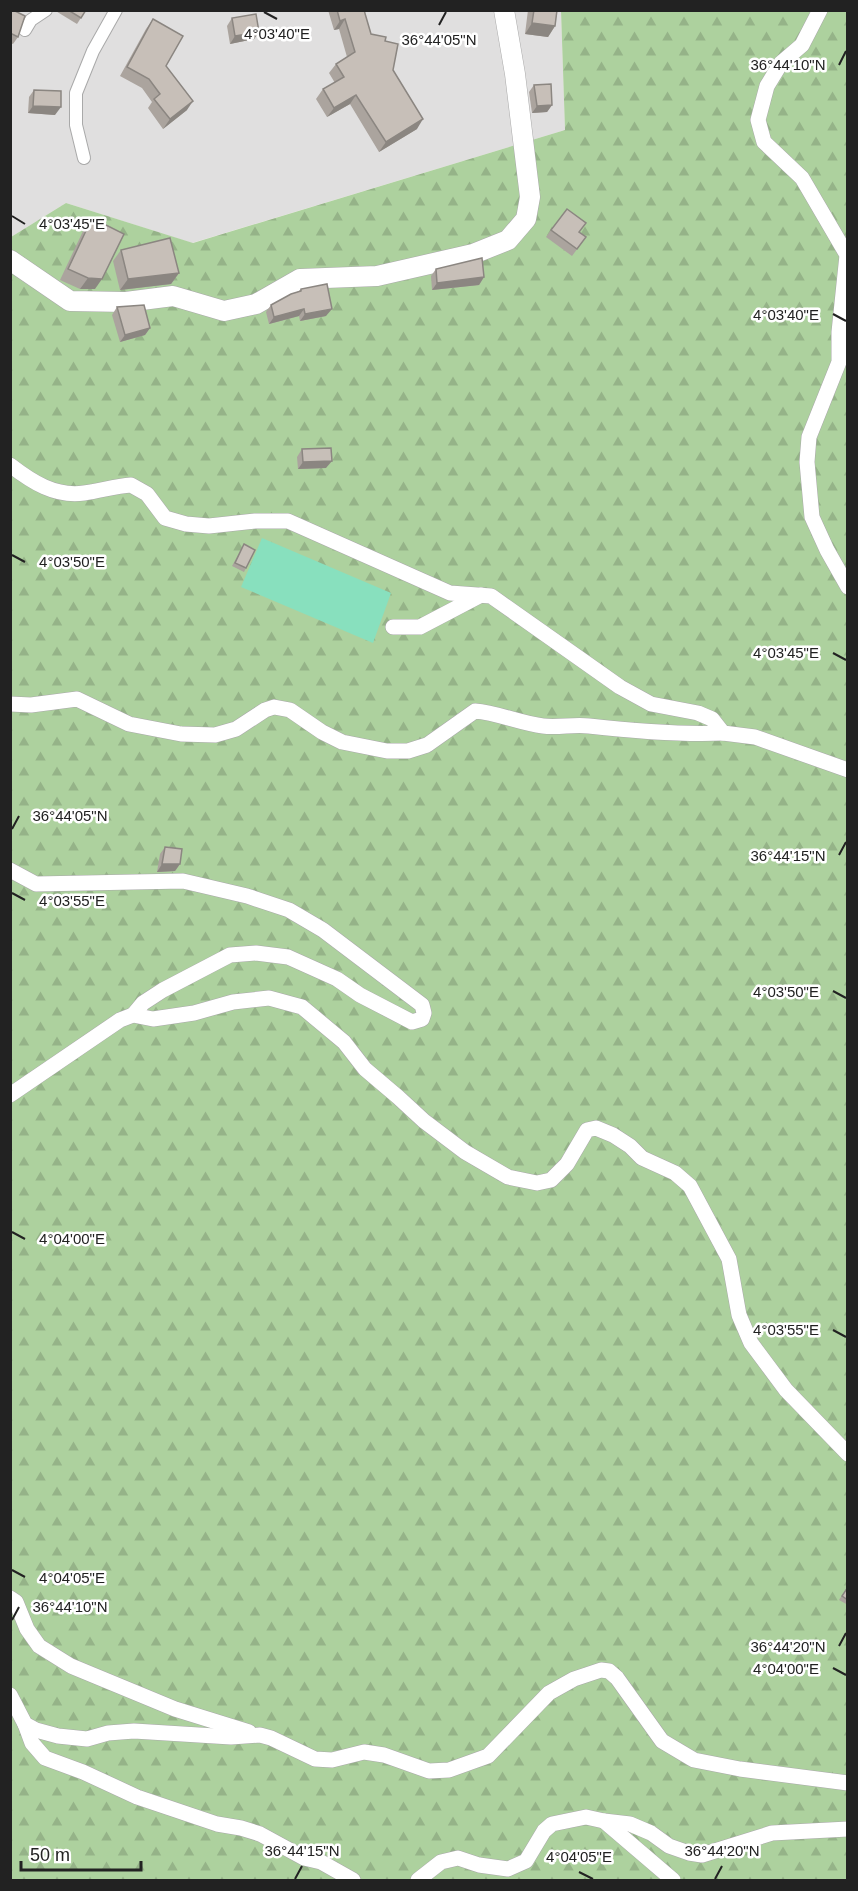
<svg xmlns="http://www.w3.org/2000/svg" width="858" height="1891" font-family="Helvetica,sans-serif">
<defs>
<pattern id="forest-firs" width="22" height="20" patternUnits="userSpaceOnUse" patternTransform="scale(1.5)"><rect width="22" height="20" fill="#add19e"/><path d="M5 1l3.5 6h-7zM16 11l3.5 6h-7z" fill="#95b388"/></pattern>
</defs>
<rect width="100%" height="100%" fill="#f2efe9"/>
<polygon fill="#e0dfdf" points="11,11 561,11 565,130 192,243 66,203 11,237"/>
<polygon fill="url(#forest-firs)" points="561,11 847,11 847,1880 11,1880 11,237 66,203 193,243 565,130"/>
<polygon fill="#88e0be" points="262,538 391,593 373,643 241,587"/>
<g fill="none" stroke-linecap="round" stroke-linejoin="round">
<g stroke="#a9a9a9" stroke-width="14">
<g id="pedestrian">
<polyline points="25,30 31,20 46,10"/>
<polyline points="84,158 76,125 76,93 93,51 116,10"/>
</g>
</g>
<g stroke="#a9a9a9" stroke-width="16">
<g id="minor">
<polyline points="820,10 802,45 781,63 767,86 758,120 764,142 802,178 847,255 839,332 839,362 809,437 807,462 812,517 827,550 848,587"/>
<path d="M10 465C32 482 55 497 84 493 100 491 115 486 131 485L147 494 165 518 186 524 209 526 255 521H288L450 593 491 596 620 687 651 704 698 713 712 719 723 733 755 737 848 770"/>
<polyline points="393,627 420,627 481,595"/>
<path d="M10 704 31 705 77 699 129 724 181 734 215 735 236 729 265 710 274 707 290 710 322 732 342 742 387 751H408L427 745 475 711C498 713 520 723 543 726 558 728 574 724 589 726 634 731 678 735 723 733"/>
<polyline points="10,870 36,884 183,881 247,896 289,910 323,930 422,1005 424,1013 422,1019 412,1022 360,995 337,979 288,957 256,953 230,955 163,990 143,1003 133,1015"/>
<polyline points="10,1095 120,1020 133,1015 153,1019 194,1013 233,1002 269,998 302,1007 344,1042 365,1069 398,1097 424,1121 465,1152 508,1177 537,1183 551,1180 567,1164 587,1130 596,1128 613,1135 630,1146 642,1158 675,1173 690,1186 729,1259 739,1315 751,1343 786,1390 848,1454"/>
<polyline points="10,1598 16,1602 27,1629 39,1646 71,1666 175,1709 249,1732"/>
<polyline points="10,1695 25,1724 36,1730 58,1736 87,1739 108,1733 134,1731 231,1737 260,1735 271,1738 315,1759 332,1760 364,1752 384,1755 429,1771 449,1770 488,1756 549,1693 574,1679 601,1670 609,1671 617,1678 662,1741 694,1760 740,1769 848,1783"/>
<polyline points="25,1724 32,1743 45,1758 83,1772 137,1797 217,1824 241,1828 260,1834 304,1858 321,1862 353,1880"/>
<polyline points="604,1821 630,1824 651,1833 669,1846 689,1853 702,1855 772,1833 848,1829"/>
<polyline points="418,1880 441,1862 458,1858 479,1865 508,1869 526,1861 544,1831 552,1824 586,1817 604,1821 673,1880"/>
</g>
</g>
<g stroke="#a9a9a9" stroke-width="21">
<polyline id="tertiary" points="10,260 70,301 126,302 173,296 224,311 256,304 300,279 377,276 473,254 508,240 526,219 530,197 515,74 504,10"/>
</g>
<use href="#pedestrian" stroke="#fff" stroke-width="12"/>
<use href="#minor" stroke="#fff" stroke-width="15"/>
<use href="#tertiary" stroke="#fff" stroke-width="20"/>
</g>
<g fill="#aba49e">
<polygon points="10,10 18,37 13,44 10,43"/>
<polygon points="54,10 86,10 77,24"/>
<polygon points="328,10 364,10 371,34 385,41 393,70 417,129 379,152 350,104 327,117 316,99 323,89 335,83 329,73 336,64 347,57 339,29 334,30"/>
<polygon points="528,10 557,10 555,26 548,37 525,34"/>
<polygon points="232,18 259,32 254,39 230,44 227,26"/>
<polygon points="153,19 166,66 187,110 163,129 148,108 152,102 142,88 120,76 146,29"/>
<polygon points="534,85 552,105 547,112 532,113 529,92"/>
<polygon points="34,90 55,115 28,113 29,97"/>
<polygon points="92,218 95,289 80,289 60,280 84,229"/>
<polygon points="551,230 586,237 572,256 546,237"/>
<polygon points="121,250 179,273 171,284 120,290 113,261"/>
<polygon points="436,269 484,277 479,285 432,290 431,276"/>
<polygon points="301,289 326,316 300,321 299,316 269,324 266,312 271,305 299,291"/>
<polygon points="117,307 150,328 145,335 120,342 112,315"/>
<polygon points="302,449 326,468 298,469 297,457"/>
<polygon points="244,544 246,568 244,572 232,566"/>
<polygon points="165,847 180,864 175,871 157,872 160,854"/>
<polygon points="848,1586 848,1605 839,1600"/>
</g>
<g fill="#8b8681">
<polygon points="345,19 339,29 334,30 340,21"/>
<polygon points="532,23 555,26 548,37 525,34"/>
<polygon points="259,32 254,39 230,44 235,36"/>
<polygon points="356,95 350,104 327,117 334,108"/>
<polygon points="193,101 187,110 163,129 170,119"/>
<polygon points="552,105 547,112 532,113 537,106"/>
<polygon points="33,106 61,107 55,115 28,113"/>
<polygon points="423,119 417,129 379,152 386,142"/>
<polygon points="179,273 171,284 120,290 128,279"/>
<polygon points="484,277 479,285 432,290 437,283"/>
<polygon points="88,278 102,279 95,289 80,289"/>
<polygon points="304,309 299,316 269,324 274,317"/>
<polygon points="332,309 326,316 300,321 305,314"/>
<polygon points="150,328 145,335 120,342 125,335"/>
<polygon points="332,461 326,468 298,469 303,462"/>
<polygon points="162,864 180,864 175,871 157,872"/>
</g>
<g fill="#c7bfb8" stroke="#8b8681" stroke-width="1.5">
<polygon points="10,10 13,10 25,16 18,37 10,33"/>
<polygon points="68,10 86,10 81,18"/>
<polygon points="337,10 364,10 371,34 386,37 385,41 398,44 393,70 423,119 386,142 356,95 334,108 323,89 344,77 336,64 355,52 345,19 340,21"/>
<polygon points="534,10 557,10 555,26 532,23"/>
<polygon points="256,14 259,32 235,36 232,18"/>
<polygon points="153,19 183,36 166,66 193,101 170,119 154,99 160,94 149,79 127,67"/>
<polygon points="551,84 552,105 537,106 534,85"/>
<polygon points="34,90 61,91 61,107 33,106"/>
<polygon points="567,209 586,223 579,232 586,237 577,249 551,230"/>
<polygon points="92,218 124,234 102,279 88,278 68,269"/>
<polygon points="170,238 179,273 128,279 121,250"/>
<polygon points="482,258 484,277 437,283 436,269"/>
<polygon points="327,284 332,309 305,314 304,309 274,317 271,305 291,294 301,291 301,289"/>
<polygon points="144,305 150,328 125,335 117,307"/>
<polygon points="331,448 332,461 303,462 302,449"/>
<polygon points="244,544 255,550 246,568 235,563"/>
<polygon points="165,847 182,849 180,864 162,864"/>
<polygon points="848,1587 848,1600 842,1596"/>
</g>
<path fill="none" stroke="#222" stroke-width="2" d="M264 12 277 19M439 25 446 12M839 65 846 51M12 216 25 224M833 314 846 321M12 555 25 562M833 653 846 660M12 829 19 816M839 855 846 842M12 893 25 900M833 991 846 998M12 1232 25 1239M833 1330 846 1337M12 1570 25 1577M12 1620 19 1607M839 1646 846 1633M833 1668 846 1675M579 1872 593 1879M295 1879 302 1866M715 1879 722 1866"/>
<g font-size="15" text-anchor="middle" fill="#222" stroke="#fff" stroke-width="5" stroke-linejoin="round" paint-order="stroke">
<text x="277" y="39">4°03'40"E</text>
<text x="439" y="45">36°44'05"N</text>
<text x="788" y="70">36°44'10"N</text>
<text x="72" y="229">4°03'45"E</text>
<text x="786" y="320">4°03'40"E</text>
<text x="72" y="567">4°03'50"E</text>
<text x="786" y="658">4°03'45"E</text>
<text x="70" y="821">36°44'05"N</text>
<text x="788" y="861">36°44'15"N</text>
<text x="72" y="906">4°03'55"E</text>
<text x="786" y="997">4°03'50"E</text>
<text x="72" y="1244">4°04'00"E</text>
<text x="786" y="1335">4°03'55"E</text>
<text x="72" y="1583">4°04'05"E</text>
<text x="70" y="1612">36°44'10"N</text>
<text x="788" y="1652">36°44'20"N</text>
<text x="786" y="1674">4°04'00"E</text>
<text x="302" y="1856">36°44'15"N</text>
<text x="722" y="1856">36°44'20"N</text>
<text x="579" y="1862">4°04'05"E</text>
</g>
<rect width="858" height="1891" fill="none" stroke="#222222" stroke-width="24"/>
<path d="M21 1861v9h120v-9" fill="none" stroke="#222222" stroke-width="3"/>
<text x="30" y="1861" font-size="18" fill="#222222" stroke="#ffffff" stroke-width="4.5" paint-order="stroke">50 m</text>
</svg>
